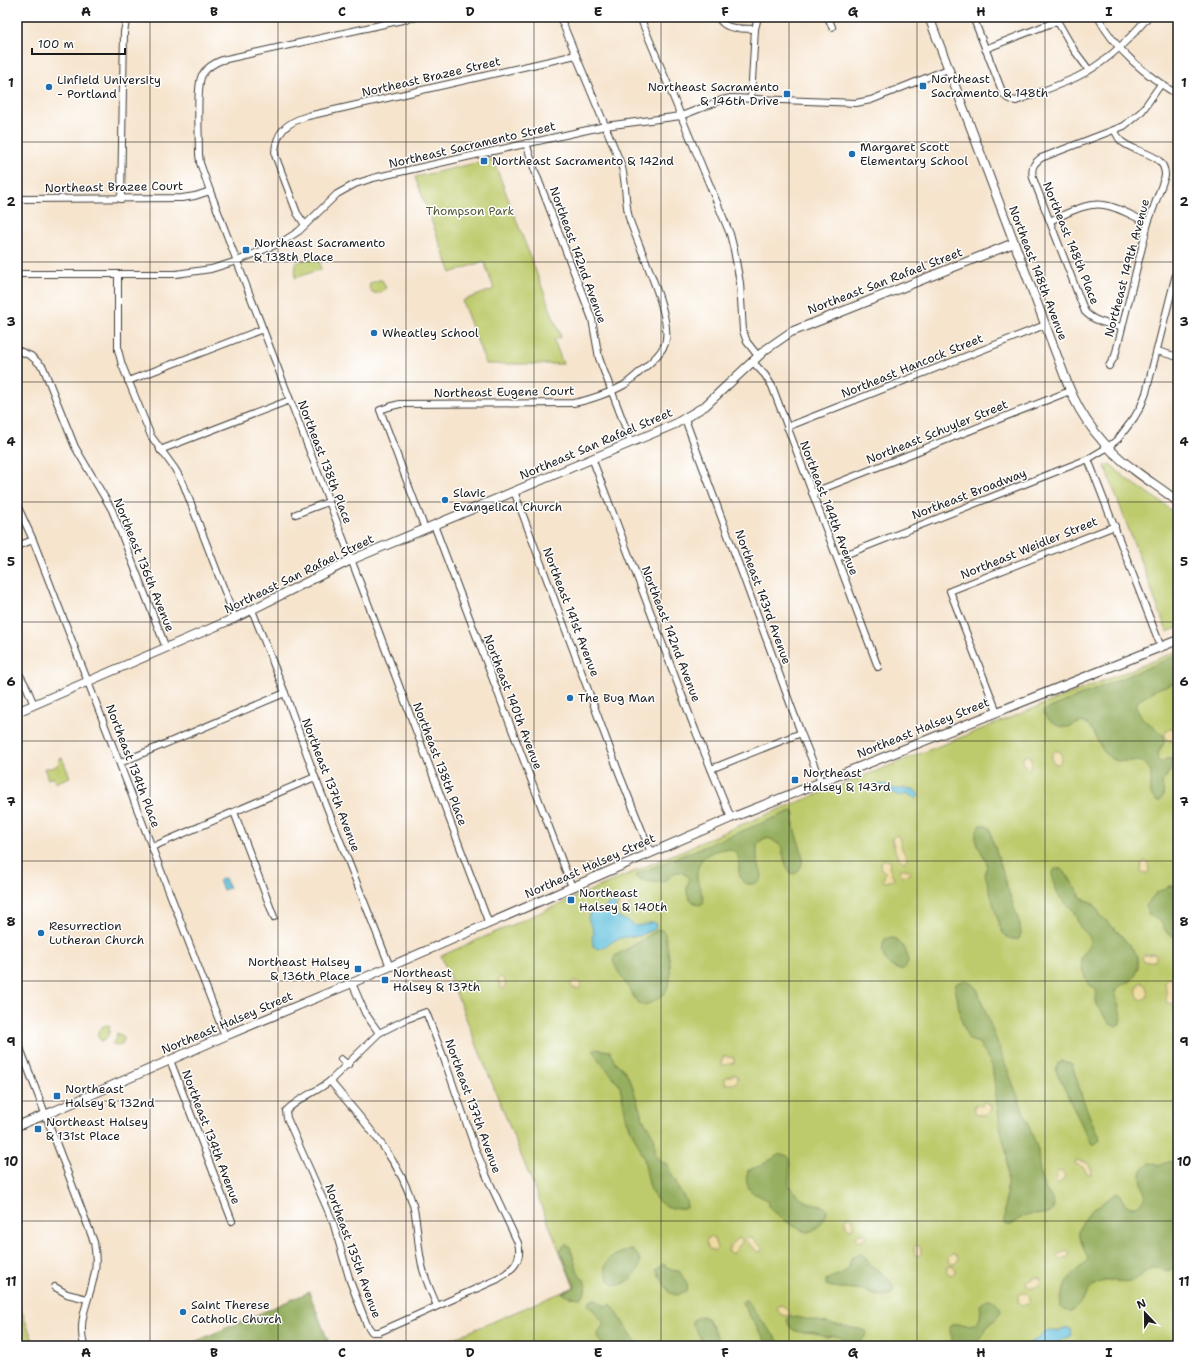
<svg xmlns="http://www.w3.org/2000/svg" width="1195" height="1363" font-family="'Shantell Sans',sans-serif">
<rect width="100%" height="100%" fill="#fff"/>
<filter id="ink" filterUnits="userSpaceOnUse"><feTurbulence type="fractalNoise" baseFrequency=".025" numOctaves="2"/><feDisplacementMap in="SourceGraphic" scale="8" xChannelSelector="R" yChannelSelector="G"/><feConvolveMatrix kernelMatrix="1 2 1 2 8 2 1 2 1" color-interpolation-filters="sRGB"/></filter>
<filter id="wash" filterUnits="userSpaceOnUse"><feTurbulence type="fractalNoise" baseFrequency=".012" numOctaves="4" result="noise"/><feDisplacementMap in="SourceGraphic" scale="16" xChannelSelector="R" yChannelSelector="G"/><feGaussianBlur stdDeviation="0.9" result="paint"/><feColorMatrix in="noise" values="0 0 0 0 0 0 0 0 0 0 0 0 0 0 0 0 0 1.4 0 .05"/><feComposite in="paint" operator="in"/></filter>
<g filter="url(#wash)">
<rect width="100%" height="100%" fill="#f6e4cd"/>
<g fill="#becb6c" stroke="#6d7444">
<polygon points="493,159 561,337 554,340 563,364 486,364 462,301 494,289 484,261 451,273 415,177"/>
<polygon points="311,258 315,258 319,259 321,269 295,278 296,263"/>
<path d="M379 280H382L386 288C382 292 377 294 372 293L369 285 371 283Z"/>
<polygon points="1110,464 1128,480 1164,504 1178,518 1178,628 1167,632 1105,466"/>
<polygon points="1178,651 1178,1346 436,1346 574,1287 441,956 738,826"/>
<polygon points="62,758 70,777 55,783 53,777 48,779 44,768 52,768 58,765 59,759"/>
<path d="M107 1025 110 1026C109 1033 109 1038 101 1041 95 1034 98 1027 107 1025Z"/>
<polygon points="117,1033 123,1036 124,1040 121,1045 117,1046 112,1043 116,1039"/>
<polygon points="17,1299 35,1346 17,1346"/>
</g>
<g fill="#96af60" stroke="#59663e">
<path d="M1178 655V682L1157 689 1139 700 1137 703 1136 708 1142 718 1164 736V743L1157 755 1158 761 1161 762 1166 759H1173L1170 771 1162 782C1162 790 1167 795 1159 801H1156C1154 799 1151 796 1151 793 1150 784 1154 774 1147 766 1138 756 1123 765 1112 759 1098 751 1098 733 1087 724 1081 719 1073 727 1067 727 1058 728 1045 720 1043 711Z"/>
<path d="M791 811H793L795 815C788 835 815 857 795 874L790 873 786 865 781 846 771 839 766 838 761 840 757 846V859L762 875 761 880C756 884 749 886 744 882 734 874 743 861 736 853 729 845 712 851 704 857 700 861 697 868 697 874 696 882 702 892 704 900L703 903 700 905C693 903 687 898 687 891 686 881 694 879 681 872 672 871 671 878 665 881 659 884 640 881 637 877V874Z"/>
<path d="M981 825H985L990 828 993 842 999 859 1006 884 1020 925 1021 933 1019 939C1008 941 1002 934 999 924L985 874 987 864C983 853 968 835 981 825Z"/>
<path d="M1055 869H1061L1068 876 1081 897 1085 900 1089 901 1094 904 1101 916 1120 934 1138 956V967L1135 976 1131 981 1118 987 1115 991 1122 1020 1120 1024 1115 1026 1110 1024 1096 1005C1095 993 1101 991 1088 984L1082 969 1081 958 1090 943V939L1088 935 1080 927 1073 910 1062 900 1058 895 1052 875V872Z"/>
<polygon points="1169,886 1178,886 1178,941 1175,937 1166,932 1161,922 1149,915 1145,906 1156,893"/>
<path d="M657 930H662L665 933C667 953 679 984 659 998 653 1002 648 1005 641 1005L637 1002C633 995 613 965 613 960L616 955 641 941Z"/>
<path d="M891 937C901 940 911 955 907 965L903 969C887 971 878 952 885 939Z"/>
<path d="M965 980 972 984 977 989 1038 1150C1039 1163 1039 1179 1046 1190 1049 1195 1057 1203 1053 1210 1049 1217 1036 1213 1030 1214 1022 1215 1018 1222 1011 1225H1008L1005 1224 1004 1220 1007 1186V1155L1000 1126 992 1065 979 1043 969 1040 967 1036 961 1019 955 987 957 983Z"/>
<path d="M595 1049 610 1051 615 1062 625 1071 631 1082 643 1119 654 1136 655 1142V1153L659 1160 668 1165 672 1176 676 1181C676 1192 690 1198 686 1208 681 1210 675 1209 669 1207 646 1200 649 1175 643 1156 639 1144 631 1132 627 1120 624 1109 623 1098 620 1087 615 1076 595 1060 594 1050Z"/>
<path d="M1064 1061 1072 1064 1082 1097 1095 1130 1099 1135 1100 1140 1095 1144H1092L1088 1138 1056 1071C1057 1065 1058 1062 1064 1061Z"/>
<path d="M779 1155C784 1154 788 1155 790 1159L789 1184 790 1188C797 1191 799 1198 805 1201 812 1204 820 1203 827 1209 827 1214 825 1219 821 1223 818 1227 814 1231 808 1232 798 1232 775 1213 768 1206 770 1192 740 1201 748 1170L760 1166Z"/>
<path d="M1178 1161V1267L1167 1272C1162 1270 1158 1267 1153 1268 1145 1269 1140 1279 1132 1281 1119 1284 1106 1276 1093 1286 1086 1292 1077 1317 1064 1310 1056 1306 1064 1290 1066 1285 1068 1281 1071 1275 1075 1272 1079 1267 1085 1265 1088 1259L1082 1244 1079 1232 1082 1223 1093 1208 1098 1206 1116 1193H1119L1124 1203 1130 1207C1137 1207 1143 1203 1145 1196 1144 1184 1134 1171 1150 1163L1155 1164 1158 1166 1167 1162Z"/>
<polygon points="566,1244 568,1245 570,1247 578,1272 584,1280 586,1286 584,1295 581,1298 570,1297 562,1293 575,1287 560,1251 562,1247"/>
<path d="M629 1249C647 1256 640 1272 628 1281 613 1292 607 1280 605 1266L610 1258Z"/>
<path d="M862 1254C866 1257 866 1260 870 1264 878 1272 898 1280 892 1294 884 1298 872 1294 865 1290L832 1287 826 1285V1280C832 1276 846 1274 849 1267 850 1264 850 1261 852 1257Z"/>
<polygon points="663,1264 671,1270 679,1271 688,1285 686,1291 677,1295 670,1293 656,1270"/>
<polygon points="309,1292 330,1346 185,1346"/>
<path d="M594 1299H596L605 1306 611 1304 639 1346H603C595 1333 598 1335 604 1323L588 1304 589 1302Z"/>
<path d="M987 1299C994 1299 1000 1304 1001 1311L997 1318 988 1325 983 1335 978 1339 971 1342 966 1346H949L952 1338 949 1328 951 1324C960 1323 968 1327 977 1323 981 1318 981 1312 980 1305Z"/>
<polygon points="746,1300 782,1346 768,1346 742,1303 743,1301"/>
<polygon points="701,1316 707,1318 722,1346 705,1346 692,1323 693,1320"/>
<path d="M790 1316 863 1330 866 1331 867 1333C864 1340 861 1343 853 1344 846 1344 843 1337 836 1336 833 1335 830 1336 827 1337 823 1337 820 1334 815 1333 804 1331 791 1336 787 1320Z"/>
</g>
<g fill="#eeda9e" stroke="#857b5d">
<circle cx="1171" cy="735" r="6"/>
<path d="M1055 751H1060C1062 755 1063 761 1058 764H1055L1052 760V754Z"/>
<polygon points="1026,755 1030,757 1032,764 1030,768 1028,768 1023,764 1023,759"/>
<path d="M896 835 899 837 902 849 907 858 906 861 904 862C895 857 894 847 892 838Z"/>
<polygon points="884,859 890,862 889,867 894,878 893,880 887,882 883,881 885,872 881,869 880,864"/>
<polygon points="1145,861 1148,863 1149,870 1148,873 1144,873 1141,871 1142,863"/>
<path d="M901 869C904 868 911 870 911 873L902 877 900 873Z"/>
<polygon points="628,893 634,893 635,899 630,904 627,912 620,913 617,910 621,899 626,897"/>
<polygon points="1154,954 1156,955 1156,958 1155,961 1144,962 1143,961 1142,957 1144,955"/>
<path d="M501 977C504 979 506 983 505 987L503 989 501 988 498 979Z"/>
<path d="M1169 978H1173C1177 983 1174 985 1176 990 1178 996 1178 996 1178 1003L1177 1004 1167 1003C1166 999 1166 998 1166 993 1167 987 1162 983 1169 978Z"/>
<polygon points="573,981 580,982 581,985 579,989 577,989 571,987 571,983"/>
<path d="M1141 982C1147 985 1149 993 1146 998L1142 1000 1140 999C1135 994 1136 987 1141 982Z"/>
<polygon points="724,1056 734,1058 734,1063 724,1065 721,1065 722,1059"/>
<polygon points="735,1074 738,1077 737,1082 733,1084 725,1084 725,1078"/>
<polygon points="984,1101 991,1105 991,1110 985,1115 977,1115 975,1112 974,1106 977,1105 982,1106"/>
<polygon points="1076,1160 1088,1163 1092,1171 1091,1174 1088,1174 1083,1167 1075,1164"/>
<polygon points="1058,1171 1062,1172 1065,1177 1058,1185 1055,1182"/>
<path d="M847 1217H852C854 1222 855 1227 850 1229L846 1227V1219Z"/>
<polygon points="863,1233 866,1234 866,1239 859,1242 856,1239 856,1236"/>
<polygon points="708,1237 712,1237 714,1239 717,1248 714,1251 709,1249 706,1241"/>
<path d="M747 1237C753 1238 760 1244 762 1249V1251L758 1252 746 1241 745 1239Z"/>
<path d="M739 1238 742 1239V1242L733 1254 728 1252C729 1246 734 1241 739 1238Z"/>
<polygon points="916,1245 921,1247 921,1254 918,1256 915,1255 914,1247"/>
<polygon points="1067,1250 1070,1254 1068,1257 1060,1259 1057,1257 1058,1254"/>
<circle cx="953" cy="1259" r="5"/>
<circle cx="951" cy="1270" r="4.5"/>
<path d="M1037 1277 1041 1279C1041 1284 1038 1286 1033 1288L1027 1286 1026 1282Z"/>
<circle cx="1024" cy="1299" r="6"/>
<polygon points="779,1305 784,1306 791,1314 785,1316 780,1314 777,1309"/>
</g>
<g fill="#5ebfdc" stroke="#3d6e7c">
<path d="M883 784C888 785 895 790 899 789 907 789 915 786 919 796L916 799 908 794 899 796 890 791 877 788 878 785Z"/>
<polygon points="225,878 229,888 223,890 219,880"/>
<polygon points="614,902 616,905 614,912 617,917 628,921 636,926 643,925 653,922 657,924 655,929 645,933 640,936 625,937 615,940 605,947 598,949 593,946 592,937 594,933 588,918 589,915 592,912 600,911 610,903"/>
<path d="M1068 1328 1071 1329 1072 1335 1067 1339H1063L1053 1346H1026L1029 1343 1040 1338C1043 1328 1049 1332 1058 1331 1061 1330 1064 1329 1068 1328Z"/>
</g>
</g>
<g filter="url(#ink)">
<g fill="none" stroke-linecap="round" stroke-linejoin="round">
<g stroke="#3d3a37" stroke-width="8">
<g id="street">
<path d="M416 17 222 60C214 63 207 67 202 75 196 86 199 138 199 154L200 163 210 191 369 606 489 924"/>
<polyline points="640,17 730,234 734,250 740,283 743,331 747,342 758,356"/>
<path d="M718 17C725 31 741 28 755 29"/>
<polyline points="828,17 832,27"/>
<path d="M973 17 1002 91C1005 98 1009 100 1016 101 1036 93 1058 86 1077 77 1104 64 1129 40 1148 17"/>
<polyline points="1055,17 1074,50 1089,70"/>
<path d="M1098 17C1116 51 1146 75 1178 95"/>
<polyline points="985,49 1057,21"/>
<polyline points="751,98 755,29 758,17"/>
<polyline points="526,143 535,171 592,319 599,358 631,442"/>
<polyline points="17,199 182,198 195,196 210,191"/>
<polyline points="121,199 124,32 127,17"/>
<path d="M1050 221C1066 214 1086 202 1104 205 1119 207 1134 217 1148 223"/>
<path d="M305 225 297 213 275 155C275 132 287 122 308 116L576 55"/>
<polyline points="17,274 176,274 211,269 237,261 282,242 299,231 337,194 355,184 373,178 605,126 681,116 722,100 731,98 856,103 871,100 948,69"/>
<polyline points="118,274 118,350 122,365 151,436 175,469 183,483 235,618"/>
<path d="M1122 327C1108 324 1095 322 1085 312L1033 178C1031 168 1033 164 1041 158L1124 126 1142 111 1161 84"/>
<polyline points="17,350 31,356 43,367 75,447 112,510 166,648"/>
<polyline points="1157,351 1178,357"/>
<polyline points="752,361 765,375 772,386 878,667"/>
<path d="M1109 366 1115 356 1148 223 1165 176C1166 152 1135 154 1121 141 1118 138 1117 135 1115 131"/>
<polyline points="128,381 263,329"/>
<polyline points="685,419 801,733 821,782"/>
<polyline points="787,427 1045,325"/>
<polyline points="160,450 290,400"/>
<polyline points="592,458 696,732 731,818"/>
<polyline points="1088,459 1161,647"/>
<polyline points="514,491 619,773 651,853"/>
<polyline points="812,493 1070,391"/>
<polyline points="17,505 33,540 225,1036"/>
<polyline points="296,514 328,502"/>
<polyline points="434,525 572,887"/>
<path d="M425 529 380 410 392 406 400 404 573 403C587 401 612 392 624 385 630 381 636 375 641 371 649 364 659 356 664 346 676 322 639 248 630 221 624 203 627 183 621 164L560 17"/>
<polyline points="17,546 33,540"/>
<polyline points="837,558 1088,459 1108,447 1118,439 1134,418 1141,406 1146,393 1178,266"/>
<polyline points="252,610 285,693 315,777 390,967"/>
<polyline points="17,670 27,688 34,705"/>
<polyline points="997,712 950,591 1115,526"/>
<polyline points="120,763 285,693"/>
<polyline points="711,769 801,733"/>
<polyline points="234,812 274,917"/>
<polyline points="152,847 315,777"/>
<polyline points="352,983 365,1013 379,1033"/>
<path d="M426 1012 443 1056 475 1148 487 1177 518 1243C523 1261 512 1270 498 1279L386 1329 379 1332H372L367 1325 350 1281 333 1222 287 1118 286 1111C298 1098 317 1092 330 1081L379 1033 407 1019Z"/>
<path d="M17 1040 94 1242C96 1254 97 1265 94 1276 89 1302 77 1319 84 1346"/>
<polyline points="341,1059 348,1065"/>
<polyline points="170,1060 232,1221"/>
<path d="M330 1081C361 1119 399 1157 413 1205 418 1223 417 1242 421 1260 423 1276 431 1291 437 1306"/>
<polyline points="55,1287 67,1294 87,1299"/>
</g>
</g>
<g stroke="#3d3a37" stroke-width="10">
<g id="secondary">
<path d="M929 17 1068 385C1081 418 1104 448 1133 469 1148 481 1164 490 1178 502"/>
<polyline points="17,712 235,618 351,560 675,424 705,406 765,350 791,332 1014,243"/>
<polyline points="17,1126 52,1112 225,1036 352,983 731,818 1178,640"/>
</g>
</g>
<use href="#street" stroke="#fff" stroke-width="6"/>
<use href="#secondary" stroke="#fff" stroke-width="8"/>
</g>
</g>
<path fill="none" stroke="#1c1c1c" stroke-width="1" stroke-opacity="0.55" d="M150 17V1346M278 17V1346M406 17V1346M534 17V1346M661 17V1346M789 17V1346M917 17V1346M1045 17V1346M17 142H1178M17 262H1178M17 382H1178M17 502H1178M17 622H1178M17 741H1178M17 861H1178M17 981H1178M17 1101H1178M17 1221H1178"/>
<g fill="#1f6fb2" stroke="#fff" stroke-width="1.5">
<rect x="919" y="82" width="8" height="8" rx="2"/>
<circle cx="49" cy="87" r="4"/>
<rect x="783" y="90" width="8" height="8" rx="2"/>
<circle cx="852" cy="154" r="4"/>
<rect x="480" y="157" width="8" height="8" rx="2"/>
<rect x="242" y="246" width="8" height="8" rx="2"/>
<circle cx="374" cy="333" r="4"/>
<circle cx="445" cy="500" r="4"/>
<circle cx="570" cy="698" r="4"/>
<rect x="791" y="776" width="8" height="8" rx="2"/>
<rect x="567" y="896" width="8" height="8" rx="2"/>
<circle cx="41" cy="933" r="4"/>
<rect x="354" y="965" width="8" height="8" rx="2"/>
<rect x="381" y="976" width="8" height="8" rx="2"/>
<rect x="53" y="1092" width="8" height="8" rx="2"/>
<rect x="34" y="1125" width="8" height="8" rx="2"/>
<circle cx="183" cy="1312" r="4"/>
</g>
<g text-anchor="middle" stroke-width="3" stroke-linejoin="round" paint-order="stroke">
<g font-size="12" fill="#1c1c1c" stroke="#fff">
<text transform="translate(431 77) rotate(-13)" y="4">Northeast Brazee Street</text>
<text transform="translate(472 145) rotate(-13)" y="4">Northeast Sacramento Street</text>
<text transform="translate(114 187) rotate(-1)" y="4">Northeast Brazee Court</text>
<text transform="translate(1071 243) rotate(68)" y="4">Northeast 148th Place</text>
<text transform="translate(578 255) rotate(70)" y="4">Northeast 142nd Avenue</text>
<text transform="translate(1127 268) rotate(-75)" y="4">Northeast 149th Avenue</text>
<text transform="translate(1038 273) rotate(69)" y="4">Northeast 148th Avenue</text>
<text transform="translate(885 281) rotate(-21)" y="4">Northeast San Rafael Street</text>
<text transform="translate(912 366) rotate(-22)" y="4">Northeast Hancock Street</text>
<text transform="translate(504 392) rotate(-1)" y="4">Northeast Eugene Court</text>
<text transform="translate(937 432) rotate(-22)" y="4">Northeast Schuyler Street</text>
<text transform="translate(596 444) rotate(-23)" y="4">Northeast San Rafael Street</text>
<text transform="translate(325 462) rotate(69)" y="4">Northeast 138th Place</text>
<text transform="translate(969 494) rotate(-21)" y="4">Northeast Broadway</text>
<text transform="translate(829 508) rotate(69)" y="4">Northeast 144th Avenue</text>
<text transform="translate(1029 548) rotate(-22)" y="4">Northeast Weidler Street</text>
<text transform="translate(144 565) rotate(68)" y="4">Northeast 136th Avenue</text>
<text transform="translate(299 574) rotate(-26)" y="4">Northeast San Rafael Street</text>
<text transform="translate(763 597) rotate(70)" y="4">Northeast 143rd Avenue</text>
<text transform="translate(571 612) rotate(69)" y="4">Northeast 141st Avenue</text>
<text transform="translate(671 634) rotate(69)" y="4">Northeast 142nd Avenue</text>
<text transform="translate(513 702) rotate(69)" y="4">Northeast 140th Avenue</text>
<text transform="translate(923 728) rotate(-22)" y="4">Northeast Halsey Street</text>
<text transform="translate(440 764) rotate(69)" y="4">Northeast 138th Place</text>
<text transform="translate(133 766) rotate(69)" y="4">Northeast 134th Place</text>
<text transform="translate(331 785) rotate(69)" y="4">Northeast 137th Avenue</text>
<text transform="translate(590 866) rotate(-24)" y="4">Northeast Halsey Street</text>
<text transform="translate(227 1023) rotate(-23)" y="4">Northeast Halsey Street</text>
<text transform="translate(473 1106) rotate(70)" y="4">Northeast 137th Avenue</text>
<text transform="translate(211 1137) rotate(69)" y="4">Northeast 134th Avenue</text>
<text transform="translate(353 1251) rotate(70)" y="4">Northeast 135th Avenue</text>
</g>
<g font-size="12" fill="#1c1c1c" stroke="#fff" text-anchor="start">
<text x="931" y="83">Northeast<tspan x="931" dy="14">Sacramento &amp; 148th</tspan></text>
<text x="57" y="84">Linfield University<tspan x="57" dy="14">- Portland</tspan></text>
<text x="779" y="91" text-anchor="end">Northeast Sacramento<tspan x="779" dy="14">&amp; 146th Drive</tspan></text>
<text x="860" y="151">Margaret Scott<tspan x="860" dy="14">Elementary School</tspan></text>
<text x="492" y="165">Northeast Sacramento &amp; 142nd</text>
<text x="254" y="247">Northeast Sacramento<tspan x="254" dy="14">&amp; 138th Place</tspan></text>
<text x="382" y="337">Wheatley School</text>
<text x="453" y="497">Slavic<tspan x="453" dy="14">Evangelical Church</tspan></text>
<text x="578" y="702">The Bug Man</text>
<text x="803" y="777">Northeast<tspan x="803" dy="14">Halsey &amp; 143rd</tspan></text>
<text x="579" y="897">Northeast<tspan x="579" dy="14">Halsey &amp; 140th</tspan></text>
<text x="49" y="930">Resurrection<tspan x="49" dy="14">Lutheran Church</tspan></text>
<text x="350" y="966" text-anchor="end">Northeast Halsey<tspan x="350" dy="14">&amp; 136th Place</tspan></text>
<text x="393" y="977">Northeast<tspan x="393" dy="14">Halsey &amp; 137th</tspan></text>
<text x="65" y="1093">Northeast<tspan x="65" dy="14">Halsey &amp; 132nd</tspan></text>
<text x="46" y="1126">Northeast Halsey<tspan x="46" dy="14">&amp; 131st Place</tspan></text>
<text x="191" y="1309">Saint Therese<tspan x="191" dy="14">Catholic Church</tspan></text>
</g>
<g font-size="12" fill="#555938" stroke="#fff">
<text x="470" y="215">Thompson Park</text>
</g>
</g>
<rect width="1195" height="1363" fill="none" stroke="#fff" stroke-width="44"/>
<g transform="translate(1145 1313) rotate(338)" stroke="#ffffff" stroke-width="3" paint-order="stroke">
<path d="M0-3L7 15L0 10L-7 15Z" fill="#1c1c1c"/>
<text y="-6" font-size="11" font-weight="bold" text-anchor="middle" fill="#1c1c1c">N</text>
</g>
<path d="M32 48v6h93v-6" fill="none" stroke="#1c1c1c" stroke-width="2"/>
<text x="38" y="48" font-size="12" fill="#1c1c1c" stroke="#ffffff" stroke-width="3" paint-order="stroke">100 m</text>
<rect x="22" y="22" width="1151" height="1319" fill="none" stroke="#1c1c1c" stroke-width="1.5"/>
<g font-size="13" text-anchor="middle" font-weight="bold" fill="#1c1c1c">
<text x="86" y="16">A</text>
<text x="214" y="16">B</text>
<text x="342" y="16">C</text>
<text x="470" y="16">D</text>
<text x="598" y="16">E</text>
<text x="725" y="16">F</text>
<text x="853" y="16">G</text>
<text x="981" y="16">H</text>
<text x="1109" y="16">I</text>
<text x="11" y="87">1</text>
<text x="1184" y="87">1</text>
<text x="11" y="206">2</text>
<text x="1184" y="206">2</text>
<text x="11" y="326">3</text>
<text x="1184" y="326">3</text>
<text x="11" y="446">4</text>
<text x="1184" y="446">4</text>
<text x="11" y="566">5</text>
<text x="1184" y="566">5</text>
<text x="11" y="686">6</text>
<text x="1184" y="686">6</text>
<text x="11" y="806">7</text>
<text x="1184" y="806">7</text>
<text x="11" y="926">8</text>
<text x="1184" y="926">8</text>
<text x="11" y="1046">9</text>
<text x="1184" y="1046">9</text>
<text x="11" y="1166">10</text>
<text x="1184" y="1166">10</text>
<text x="11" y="1286">11</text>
<text x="1184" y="1286">11</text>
<text x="86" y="1357">A</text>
<text x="214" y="1357">B</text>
<text x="342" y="1357">C</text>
<text x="470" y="1357">D</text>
<text x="598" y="1357">E</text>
<text x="725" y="1357">F</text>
<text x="853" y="1357">G</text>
<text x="981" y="1357">H</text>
<text x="1109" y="1357">I</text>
</g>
</svg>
